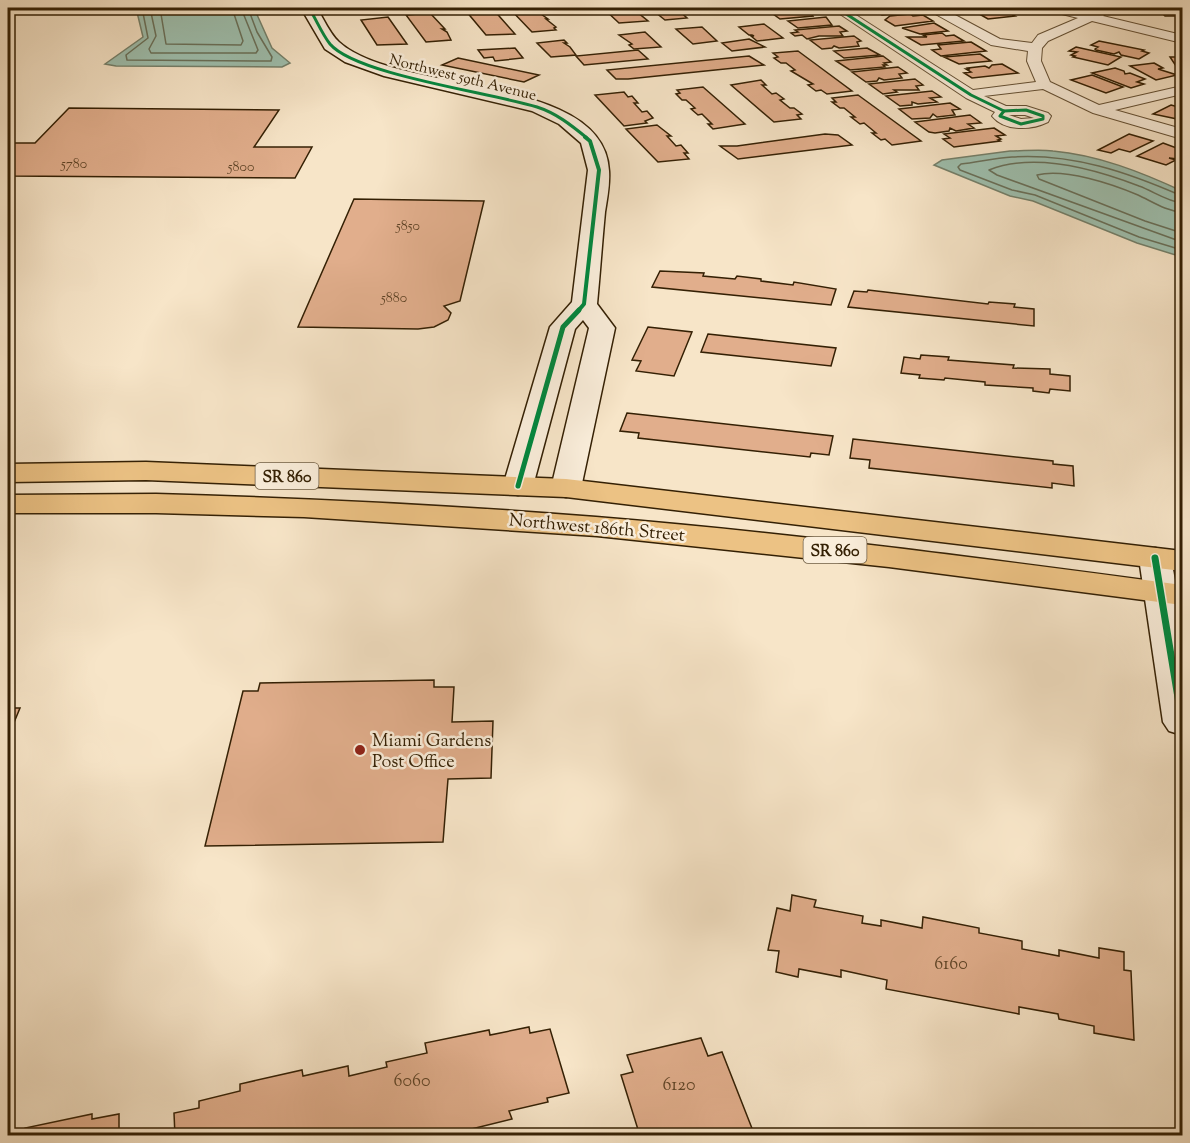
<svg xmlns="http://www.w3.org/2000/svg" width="1190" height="1143" font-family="'Sorts Mill Goudy',serif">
<rect width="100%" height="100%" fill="#f7e5c8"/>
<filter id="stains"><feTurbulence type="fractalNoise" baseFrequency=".00333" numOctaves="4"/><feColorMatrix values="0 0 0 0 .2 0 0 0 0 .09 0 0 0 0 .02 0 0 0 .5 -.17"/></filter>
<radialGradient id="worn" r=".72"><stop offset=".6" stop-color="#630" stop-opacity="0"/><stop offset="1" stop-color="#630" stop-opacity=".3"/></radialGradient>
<g fill="#9ec0af" stroke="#74806b" stroke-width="1.5">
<polygon points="136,8 254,8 272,48 290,63 282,67 116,66 105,64 143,37"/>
<path d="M1010 151C1024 151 1039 149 1053 151 1098 155 1141 172 1182 191V257L1137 243 1033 201 1010 196 934 165 942 160Z"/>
</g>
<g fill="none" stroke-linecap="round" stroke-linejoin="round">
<g stroke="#69705a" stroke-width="1.5">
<polyline points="142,8 148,38 126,55 127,60 271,61 272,57 257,32 248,8"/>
<polyline points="150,8 156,36 149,49 151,53 256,53 258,50 241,8"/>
<polyline points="160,8 166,44 241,45 243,41 232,8"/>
<path d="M1182 196C1127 172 1072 153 1012 157 995 158 978 162 961 164L958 167 960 170 1012 190 1035 195 1139 237 1182 250"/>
<path d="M1182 203C1166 201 1153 191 1139 186 1095 169 1034 152 989 170L997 175 1182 242"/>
<path d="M1182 212C1166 211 1153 202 1138 195 1112 184 1065 168 1037 175L1039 179 1145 221 1182 233"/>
</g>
</g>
<g fill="#e1ae8c" stroke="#342004" stroke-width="1.5">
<polygon points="492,8 515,34 486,35 466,11"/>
<polygon points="509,8 537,8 541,14 548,19 546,19 556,27 554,28 556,30 532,32"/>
<polygon points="603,8 632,8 648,21 619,23"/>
<polygon points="650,8 676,8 687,18 665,20"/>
<polygon points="713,8 742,8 748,12 725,14"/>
<polygon points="811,8 818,12 811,13 813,16 780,19 769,11"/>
<polygon points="869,8 910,8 917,12 882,15"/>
<polygon points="1014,8 1022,12 1009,13 1015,16 988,19 974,11"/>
<polygon points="1161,8 1182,8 1182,16 1165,16 1160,11 1164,11"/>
<polygon points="430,13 445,29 442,29 447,32 451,40 426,42 406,15"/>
<polygon points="910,14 913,16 923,15 933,21 895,26 885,20 890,16"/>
<polygon points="388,17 407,44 377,45 361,20"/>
<polygon points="826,17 832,25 798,28 788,21"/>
<polygon points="934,23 948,31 920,34 902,28"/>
<polygon points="764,24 783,38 757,41 751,36 754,36 752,35 749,35 739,27"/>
<polygon points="839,26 847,31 840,32 843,36 819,36 807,39 802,35 795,36 791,33 798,32 795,30"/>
<polygon points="702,27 717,41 693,44 676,29"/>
<polygon points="645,32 661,47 634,49 629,45 632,44 619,35"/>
<polygon points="942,33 946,36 954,35 964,41 921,45 907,37 927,37 923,35"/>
<polygon points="854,36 861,41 857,42 859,46 839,48 834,46 832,48 822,49 810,40"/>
<polygon points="749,39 765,47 732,51 722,43"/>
<polygon points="564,40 567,43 564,43 570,47 576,55 551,57 537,43"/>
<polygon points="1099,41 1144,50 1142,51 1149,53 1139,59 1121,55 1119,52 1114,54 1096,50 1095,49 1098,47 1091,45"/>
<polygon points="971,42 986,51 941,56 932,50 941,49 938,45"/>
<polygon points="1076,47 1121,57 1108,65 1073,57 1075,56 1071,55 1077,52 1069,51"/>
<polygon points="515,48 523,58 495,61 493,57 484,58 478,50"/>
<polygon points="867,48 880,55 844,58 834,51"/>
<polygon points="638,50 648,59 584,65 576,56"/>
<polygon points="798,51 852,91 827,94 821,90 816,91 808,85 813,84 791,71 795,70 786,63 781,63 774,58 778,57 773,53"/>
<polygon points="980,54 991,61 959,64 944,57"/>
<polygon points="749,56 764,65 628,79 616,79 607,70"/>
<polygon points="883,56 891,62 884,63 887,65 883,65 885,67 850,70 836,61"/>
<polygon points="1170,57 1182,57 1182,75"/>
<polygon points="458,58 539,75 524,82 442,65"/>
<polygon points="1154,63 1163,68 1158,69 1177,75 1156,80 1130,66"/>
<polygon points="1002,64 1018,73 972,78 964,73 971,72 966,69 970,69 968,68 985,66 989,68 992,65"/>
<polygon points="898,67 907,73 899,74 902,78 884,80 879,78 877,81 866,82 852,72"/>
<polygon points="1115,68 1124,71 1125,74 1130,73 1145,79 1137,82 1144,84 1131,88 1092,73"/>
<polygon points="1092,75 1123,87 1106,93 1071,80"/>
<polygon points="915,79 923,85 916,86 919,90 894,90 897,92 883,94 869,84"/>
<polygon points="761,80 766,85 762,85 772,94 776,93 784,99 780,100 790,108 794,108 802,114 797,115 801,119 774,122 731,85"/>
<polygon points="703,87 745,124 713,129 708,124 712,124 702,114 698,115 691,109 695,108 686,100 682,100 676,94 680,93 677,90"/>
<polygon points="932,91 941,97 930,98 937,102 918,104 912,102 912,105 900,106 886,96"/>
<polygon points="624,92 628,97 632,96 638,103 634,103 642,112 647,111 653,118 645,121 647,123 624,126 595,95"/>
<polygon points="858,95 921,141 892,145 885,139 881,140 872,133 876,133 864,123 860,124 851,117 855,117 844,108 840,108 832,102 836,102 832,98"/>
<polygon points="950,103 960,109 952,110 955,115 937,117 933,114 930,118 912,119 899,109"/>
<polygon points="1171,105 1182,108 1182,120 1153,114"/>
<polygon points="69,108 279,110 254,147 312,147 295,178 8,176 8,143 35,143"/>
<polygon points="970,115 981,123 968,124 974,128 956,131 950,128 949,131 935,133 929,132 915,122"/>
<polygon points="657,125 671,136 667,136 676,146 681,145 688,153 684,153 689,159 658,162 626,129"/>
<polygon points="994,128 1005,135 996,136 1001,139 998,140 1000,141 954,147 943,139 950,138 944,134"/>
<polygon points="825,134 838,135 852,145 738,159 720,146 737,146"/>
<polygon points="1129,134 1153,141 1130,152 1119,149 1111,153 1098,150"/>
<polygon points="1163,143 1182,150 1182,156 1178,159 1169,158 1176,160 1166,165 1137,156"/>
<polygon points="354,199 484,201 460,301 444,306 451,313 448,320 434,327 418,329 298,327"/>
<polygon points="660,271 704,273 703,276 735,279 737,276 761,279 761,281 793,285 794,282 836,289 831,305 652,287"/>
<polygon points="868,290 988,304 989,302 1015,304 1014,307 1034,309 1034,326 848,307 854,291 867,292"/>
<polygon points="648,327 692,332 674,376 636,371 641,361 632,360"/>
<polygon points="708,334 836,348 831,366 701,352"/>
<polygon points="921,355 949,357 948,360 1014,365 1013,368 1050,369 1050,374 1070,376 1070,391 1050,389 1049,393 1033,391 1033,388 985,385 985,382 945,378 944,380 919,378 920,375 901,373 904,357 920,359"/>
<polygon points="627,413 833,436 829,455 811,453 810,457 638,438 639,433 620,431"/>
<polygon points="853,439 1053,461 1053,464 1073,466 1074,486 1052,483 1052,488 869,468 870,460 850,458"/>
<polygon points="434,680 434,687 454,687 452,722 493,721 491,778 448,779 443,842 205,846 243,691 258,691 260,683"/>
<polygon points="8,708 20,708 8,737"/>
<polygon points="792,895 816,900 814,907 863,916 862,923 881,926 881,920 922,928 923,917 979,928 979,933 1022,941 1022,949 1059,956 1059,950 1099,958 1099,948 1124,952 1124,970 1131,971 1134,1040 1094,1033 1094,1026 1059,1019 1058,1014 1019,1007 1019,1014 886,989 887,980 841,970 841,977 799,969 798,977 776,972 779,951 768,950 777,908 790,911"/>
<polygon points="529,1027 530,1033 550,1029 569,1093 547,1098 548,1102 509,1111 512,1119 443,1136 441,1129 414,1136 399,1136 398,1132 383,1136 175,1136 174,1113 199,1108 199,1101 240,1091 240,1084 302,1070 303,1076 348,1066 349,1076 387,1067 386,1062 427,1053 425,1043 489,1030 490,1035"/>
<polygon points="701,1038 708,1056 722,1052 755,1136 640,1136 621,1075 633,1072 627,1055"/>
<polygon points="92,1114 92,1119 119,1114 119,1136 25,1136 25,1128"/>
</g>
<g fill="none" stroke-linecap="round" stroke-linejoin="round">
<g stroke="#655135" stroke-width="2">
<path id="street" d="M831 8H845L973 90 1036 82 1027 61 1028 51 991 45 930 11 928 8H942L1000 39 1032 43 1038 35 1078 18 1050 11 1048 8H1068L1090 13 1102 8 1108 12 1103 16 1182 35V43L1092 21 1048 41 1042 48 1041 61 1050 82 1099 105 1182 86V94L1115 110 1182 129V139L1093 113 1043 89 984 96 1006 106H1026L1048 113 1051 116 1048 122C1032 130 1005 132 992 116L995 112 966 98ZM1009 115H1025L1034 118 1021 119Z"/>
</g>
<g stroke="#342004" stroke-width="3">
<g id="secondary">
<path d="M301 8H317C323 18 330 34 339 42 397 95 605 73 609 171 610 185 607 199 605 212 602 243 600 273 597 304L615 328 581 488 577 494 566 497 555 494 551 488 589 328 583 320 575 329 533 486 529 492 518 495 507 492 503 486 550 327 572 302 588 170 581 143 559 124 532 111 384 76 345 62 325 49Z"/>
<polygon points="1155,548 1167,551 1171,558 1182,620 1182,735 1169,731 1163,722 1139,558 1143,551"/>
</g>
</g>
<g stroke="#342004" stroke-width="3">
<g id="primary">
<polygon points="146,462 566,479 1182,551 1182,571 566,497 146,480 8,482 8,464"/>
<path d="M156 494C303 498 449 505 596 517 792 533 987 559 1182 585V605L889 567 597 536 304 517 156 513H8V495Z"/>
</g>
</g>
<use href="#street" fill="#faeedb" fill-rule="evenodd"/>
<use href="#secondary" fill="#faeedb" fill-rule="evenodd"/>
<use href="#primary" fill="#ecc284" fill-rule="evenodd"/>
<g stroke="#faeedb" stroke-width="5">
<g id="cycleway-far3">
<path d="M309 8C316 19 322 34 330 44 356 75 493 93 537 107 556 113 571 125 587 138"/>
<polyline points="837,8 971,95 1004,111"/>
<polygon points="1026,110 1043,116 1043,119 1021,124 1000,116 1004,111"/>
</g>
</g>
<g stroke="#faeedb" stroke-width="6">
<polyline id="cycleway-far2" points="578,311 584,304 599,170 590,141 585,137"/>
</g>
<g stroke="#faeedb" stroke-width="8">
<polyline id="cycleway-far1" points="518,486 563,327 579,310"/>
</g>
<g stroke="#faeedb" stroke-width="10">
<polyline id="cycleway" points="1155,558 1182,722"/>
</g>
<use href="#cycleway-far3" stroke="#00873e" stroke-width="3"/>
<use href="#cycleway-far2" stroke="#00873e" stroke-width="4"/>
<use href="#cycleway-far1" stroke="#00873e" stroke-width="5"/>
<use href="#cycleway" stroke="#00873e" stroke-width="7"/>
</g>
<circle fill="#8f2418" stroke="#faeedb" stroke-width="2" cx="360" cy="750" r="6"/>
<g text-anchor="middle" stroke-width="5" stroke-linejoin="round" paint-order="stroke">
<g font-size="14" fill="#5f4426">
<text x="74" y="168">5780</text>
<text x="241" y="171">5800</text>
<text x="408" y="230">5850</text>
<text x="394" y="302">5880</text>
</g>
<g font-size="15" fill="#342004" stroke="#faeedb">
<text transform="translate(463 77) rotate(14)" y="5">Northwest 59th Avenue</text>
</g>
<g fill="#faeedb" stroke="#6f5e44" stroke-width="1.5">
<rect x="255.5" y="463" width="63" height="26" rx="4.5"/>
<rect x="803.5" y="537" width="63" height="26" rx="4.5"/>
</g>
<g font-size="16" font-weight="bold" fill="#342004">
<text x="287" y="482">SR 860</text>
<text x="835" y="556">SR 860</text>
</g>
<g font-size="18" fill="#342004" stroke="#faeedb">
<text transform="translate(597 527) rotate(5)" y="6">Northwest 186th Street</text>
</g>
<g font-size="18" fill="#342004" stroke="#faeedb" text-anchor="start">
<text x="372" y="746">Miami Gardens<tspan x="372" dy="21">Post Office</tspan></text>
</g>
<g font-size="18" fill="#5f4426">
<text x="951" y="969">6160</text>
<text x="412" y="1086">6060</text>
<text x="679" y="1090">6120</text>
</g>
</g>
<rect width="1190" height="1143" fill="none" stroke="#f7e5c8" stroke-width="30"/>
<rect x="9" y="9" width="1172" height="1125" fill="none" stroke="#342004" stroke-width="3"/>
<rect x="15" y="15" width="1160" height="1113" fill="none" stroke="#342004" stroke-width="1.5"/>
<rect width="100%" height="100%" filter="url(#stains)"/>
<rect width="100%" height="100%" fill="url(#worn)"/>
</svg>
